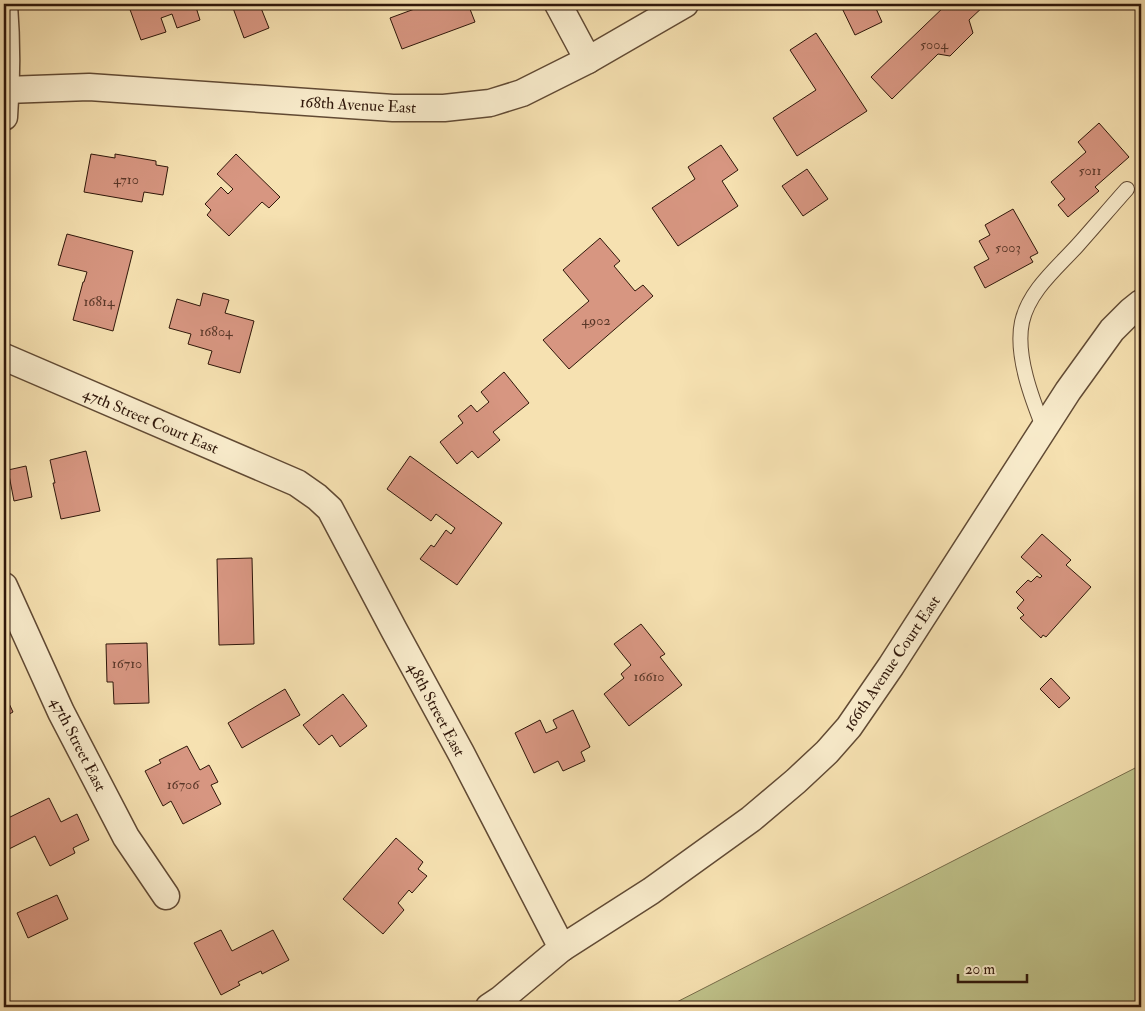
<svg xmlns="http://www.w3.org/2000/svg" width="1145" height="1011" font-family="'IM FELL Double Pica',serif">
<rect width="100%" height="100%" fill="#f6e1b1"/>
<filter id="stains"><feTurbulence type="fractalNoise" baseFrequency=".004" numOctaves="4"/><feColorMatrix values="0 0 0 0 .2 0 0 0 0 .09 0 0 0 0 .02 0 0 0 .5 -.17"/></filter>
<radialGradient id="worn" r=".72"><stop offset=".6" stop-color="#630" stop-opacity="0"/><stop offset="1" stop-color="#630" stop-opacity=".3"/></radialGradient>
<polygon fill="#bfc28a" stroke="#776c4a" points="1141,765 1141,1007 667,1007"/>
<g fill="#d79681" stroke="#2f170a">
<polygon points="128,4 195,4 200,20 177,28 172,14 161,18 166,32 141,40"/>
<polygon points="239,4 272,4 261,8 269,28 244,38 233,8 240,5"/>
<polygon points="428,4 468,4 475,22 402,49 390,18"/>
<polygon points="840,4 874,4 882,22 855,35"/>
<polygon points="947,4 986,4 969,20 973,33 950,56 938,54 892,99 871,77"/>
<polygon points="816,33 867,111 797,156 773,118 816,90 790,50"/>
<polygon points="1099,123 1129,157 1095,187 1099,191 1068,217 1058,205 1065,199 1051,182 1086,152 1078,142"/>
<polygon points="721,145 738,170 722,181 738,206 678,246 652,208 695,179 688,167"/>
<polygon points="91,154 115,158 115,154 156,161 156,165 168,167 163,195 144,192 142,202 84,192"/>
<polygon points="236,154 280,197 269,208 262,202 229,236 207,215 211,210 205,204 221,187 228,194 233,189 217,174"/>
<polygon points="807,169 828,199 803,216 782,186"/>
<polygon points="1013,209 1038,253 1030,257 1033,262 985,288 974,267 989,259 979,241 990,235 985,225"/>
<polygon points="67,234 133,251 113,331 73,320 83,282 84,282 87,272 58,265"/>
<polygon points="600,238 620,261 614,266 635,291 643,285 653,296 569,369 543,340 589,301 563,270"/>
<polygon points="203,293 229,300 225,313 254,321 240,373 208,364 212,351 188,344 191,334 169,328 177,299 200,306"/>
<polygon points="504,372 529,403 493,432 500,440 478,458 472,451 457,464 440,442 463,423 458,416 471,405 477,412 489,402 481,392"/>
<polygon points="86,451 100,511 61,519 53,483 55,483 50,460"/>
<polygon points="410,456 502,523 457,585 420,559 431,545 434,547 446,530 451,534 455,528 436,514 431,521 387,489"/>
<polygon points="26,466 32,497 14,501 8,470"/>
<polygon points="1042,534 1071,560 1066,565 1091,587 1046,637 1043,635 1041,638 1020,618 1024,615 1017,608 1024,600 1016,592 1028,580 1031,582 1037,576 1040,578 1042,576 1021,557"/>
<polygon points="252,558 254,644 219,645 217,559"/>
<polygon points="641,624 665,654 660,657 682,685 629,726 604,694 624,678 621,674 631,665 614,644"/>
<polygon points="147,643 149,703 114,704 113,682 107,682 106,644"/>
<polygon points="1051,678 1070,698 1059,708 1040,689"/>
<polygon points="285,689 300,715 242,748 228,723"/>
<polygon points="4,693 13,712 4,717"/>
<polygon points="343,694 367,726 340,747 332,735 319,745 303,725"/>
<polygon points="573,710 590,747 581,752 585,761 563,771 558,761 534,773 515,733 540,720 546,733 557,728 553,720"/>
<polygon points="187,746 200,770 209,765 218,782 211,785 221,804 183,824 171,801 163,806 145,771 161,763 159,760"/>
<polygon points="49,798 61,822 77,814 89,840 73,848 75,853 50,866 35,836 7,850 4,843 4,820"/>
<polygon points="396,838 423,862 418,869 427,876 412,893 409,890 398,903 404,910 383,934 343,899"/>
<polygon points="57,895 68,919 28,938 17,913"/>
<polygon points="221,930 232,951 273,930 289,960 262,974 261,971 238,982 240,985 221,995 194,943"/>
</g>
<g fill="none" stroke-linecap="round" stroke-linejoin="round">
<g stroke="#614a34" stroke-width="16">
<path id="service" d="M1044 429C1032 399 1015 355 1022 322 1029 291 1056 269 1077 246 1094 227 1110 208 1127 189"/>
</g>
<g stroke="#614a34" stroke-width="29">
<g id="minor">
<polyline points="558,4 588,60"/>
<polyline points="6,90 89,87 393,108 444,108 490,103 522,93 588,60 685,4"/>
<path d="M4 117C7 78 7 43 4 4"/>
<polyline points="4,357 297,483 317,497 330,509 394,630 461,753 562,948"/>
<polyline points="4,586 61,712 126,837 166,896"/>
<polyline points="489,1007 501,999 562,948 651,891 751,819 796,781 827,752 849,727 891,666 1068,391 1112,330 1131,311 1141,303"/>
</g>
</g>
<use href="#service" stroke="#f9eccc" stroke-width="14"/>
<use href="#minor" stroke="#f9eccc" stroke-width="26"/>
</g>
<g text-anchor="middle" stroke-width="4" stroke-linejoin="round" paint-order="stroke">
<g font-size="14" fill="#593728">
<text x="934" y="49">5004</text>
<text x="1090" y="175">5011</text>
<text x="126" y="184">4710</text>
<text x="1008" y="252">5003</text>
<text x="99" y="306">16814</text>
<text x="596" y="325">4902</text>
<text x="216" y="336">16804</text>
<text x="127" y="668">16710</text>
<text x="649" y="681">16610</text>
<text x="183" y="789">16706</text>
</g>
<g font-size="16" fill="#2f170a" stroke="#f9eccc">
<text transform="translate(358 104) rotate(3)" y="6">168th Avenue East</text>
<text transform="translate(151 420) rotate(23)" y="6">47th Street Court East</text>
<text transform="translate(891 663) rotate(-56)" y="6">166th Avenue Court East</text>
<text transform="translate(437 709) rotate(62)" y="6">48th Street East</text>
<text transform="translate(79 744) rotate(63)" y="6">47th Street East</text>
</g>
</g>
<rect width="1145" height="1011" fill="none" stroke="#f6e1b1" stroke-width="20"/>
<rect x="5" y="5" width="1135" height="1001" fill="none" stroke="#2f170a" stroke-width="2.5"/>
<rect x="10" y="10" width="1125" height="991" fill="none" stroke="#2f170a"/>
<path d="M958 974v8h69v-8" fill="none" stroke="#2f170a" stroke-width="2.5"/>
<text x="965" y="974" font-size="15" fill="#2f170a" stroke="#f9eccc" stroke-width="4" paint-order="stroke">20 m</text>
<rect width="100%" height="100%" filter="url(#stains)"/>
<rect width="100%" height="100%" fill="url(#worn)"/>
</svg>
